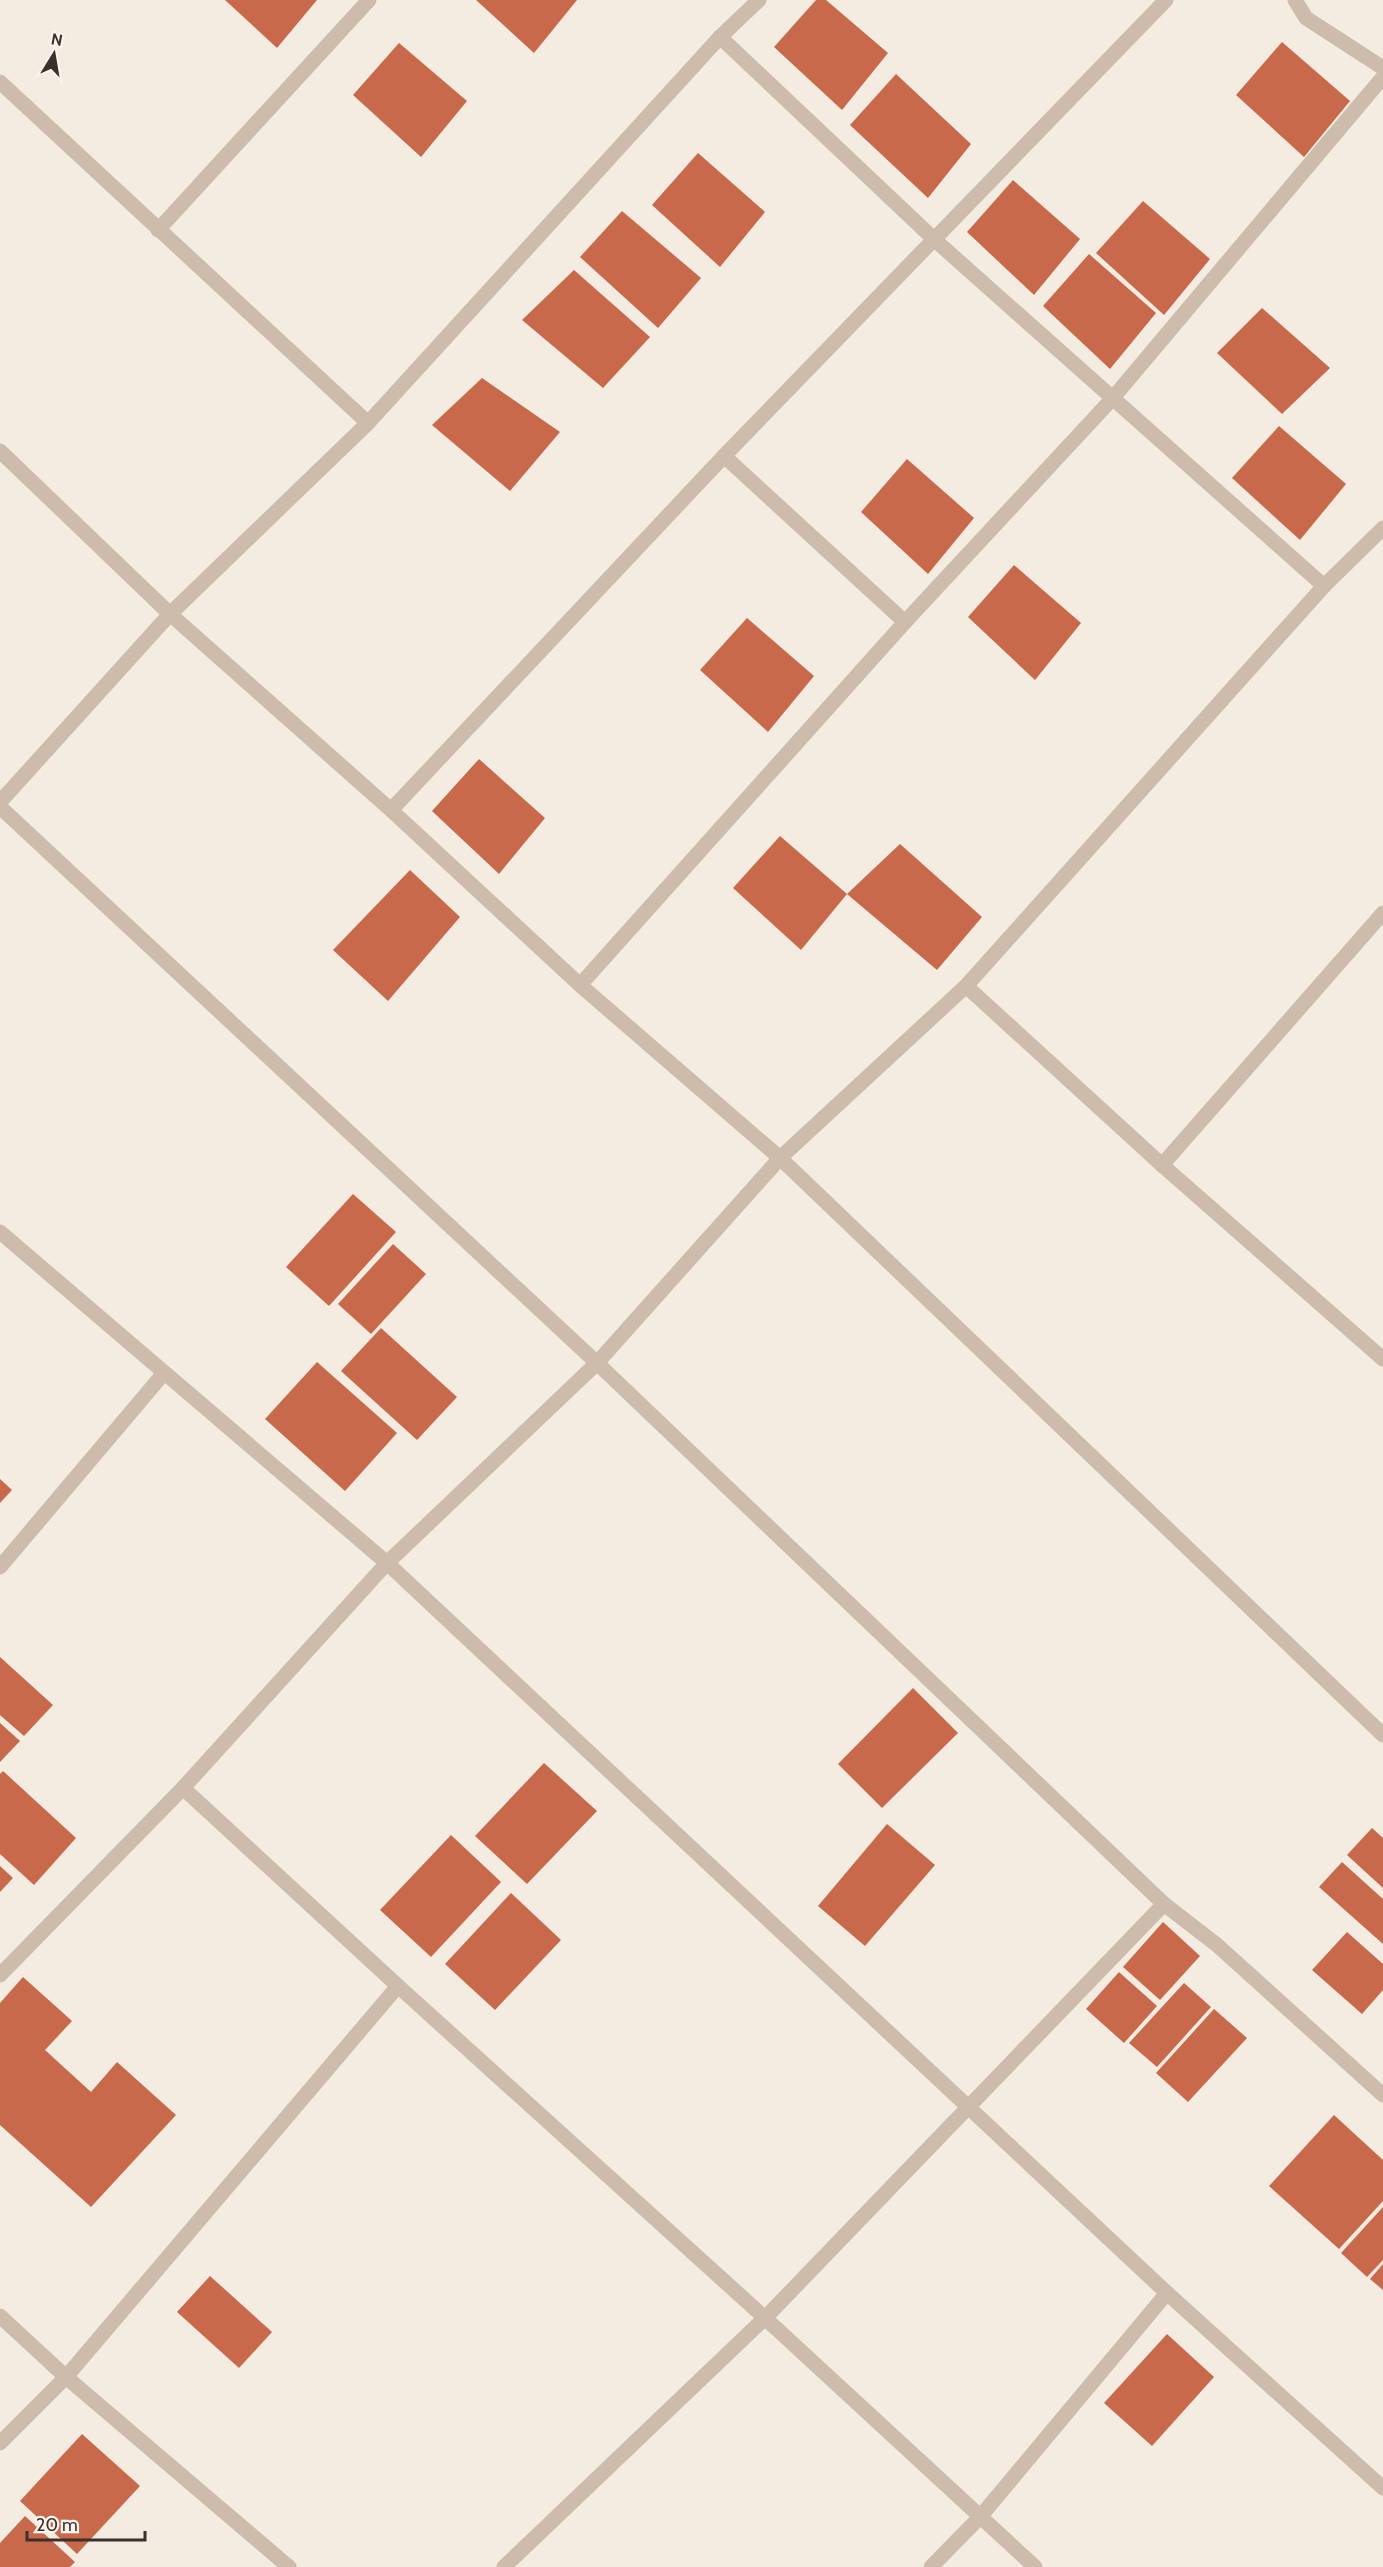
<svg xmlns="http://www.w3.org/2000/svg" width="1383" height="2567" font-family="Cabin,sans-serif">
<rect width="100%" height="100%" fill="#f4ebe1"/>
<g fill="#c8694b">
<polygon points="225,0 317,0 277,48"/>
<polygon points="476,0 577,0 534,53"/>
<polygon points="816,0 826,0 888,53 842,110 774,47"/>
<polygon points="1282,42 1350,101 1304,157 1236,95"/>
<polygon points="399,43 467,101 421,157 353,95"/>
<polygon points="896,74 971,144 928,198 850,125"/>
<polygon points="698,153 765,212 720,267 652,205"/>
<polygon points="1013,180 1080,239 1034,295 967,232"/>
<polygon points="1143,201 1210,259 1164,315 1096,253"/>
<polygon points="622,211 701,278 658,328 580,257"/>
<polygon points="1089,254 1156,313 1110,369 1043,306"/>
<polygon points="574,270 650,337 603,388 522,320"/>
<polygon points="1262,308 1330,368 1282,414 1217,353"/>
<polygon points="482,378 560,432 510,491 432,425"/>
<polygon points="1279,426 1346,484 1300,540 1232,478"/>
<polygon points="907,459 974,518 928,574 861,512"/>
<polygon points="1014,565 1081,623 1035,680 968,617"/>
<polygon points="747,618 814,676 768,732 700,670"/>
<polygon points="479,759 545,818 499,874 432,811"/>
<polygon points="780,836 847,894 801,950 733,888"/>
<polygon points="900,844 982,917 937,970 847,894"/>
<polygon points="410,870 460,917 388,1001 333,950"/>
<polygon points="353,1194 396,1232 329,1306 286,1267"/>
<polygon points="393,1244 426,1274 371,1334 338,1304"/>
<polygon points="381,1328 457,1397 417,1440 341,1371"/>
<polygon points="317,1362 397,1433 345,1491 265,1419"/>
<polygon points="0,1479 12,1490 0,1503"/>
<polygon points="0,1657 53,1705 24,1736 0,1715"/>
<polygon points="913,1688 958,1733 882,1808 838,1764"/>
<polygon points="0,1723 20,1741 0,1762"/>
<polygon points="544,1763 597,1811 527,1884 475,1836"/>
<polygon points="3,1771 76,1838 34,1885 0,1854 0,1774"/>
<polygon points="887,1824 935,1865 865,1946 818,1906"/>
<polygon points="1372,1828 1383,1838 1383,1888 1347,1855"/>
<polygon points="451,1835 501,1882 431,1957 380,1910"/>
<polygon points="1342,1862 1383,1899 1383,1944 1319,1887"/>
<polygon points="0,1866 13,1878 0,1892"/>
<polygon points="511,1893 561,1940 495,2010 445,1964"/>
<polygon points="1163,1922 1200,1956 1160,2000 1123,1967"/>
<polygon points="1347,1932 1383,1964 1383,1990 1362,2014 1312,1970"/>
<polygon points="1119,1972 1157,2006 1124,2043 1086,2009"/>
<polygon points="23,1977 72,2021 45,2050 91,2092 117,2062 176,2115 91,2207 0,2125 0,2003"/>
<polygon points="1184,1983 1211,2007 1157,2067 1129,2043"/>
<polygon points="1214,2009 1247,2038 1188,2102 1156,2073"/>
<polygon points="1334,2115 1383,2160 1383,2201 1339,2249 1269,2186"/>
<polygon points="1383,2207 1383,2260 1367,2277 1341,2253"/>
<polygon points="1383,2264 1383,2290 1370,2279"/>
<polygon points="210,2276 272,2332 239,2368 177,2312"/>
<polygon points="1167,2334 1214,2377 1152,2446 1104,2403"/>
<polygon points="82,2434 140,2486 77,2554 20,2501"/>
<polygon points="25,2516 75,2562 70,2567 0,2567 0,2543"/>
</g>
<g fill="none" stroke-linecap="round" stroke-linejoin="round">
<g stroke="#cdbbac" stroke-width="15">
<polyline points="1295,0 1306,18 1383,68"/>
<polyline points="720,37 936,241 1324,586"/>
<polyline points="0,82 368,423"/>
<polyline points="158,230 369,0"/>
<polyline points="0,451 170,614 391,810 580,985 780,1158 1383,1735"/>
<polyline points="724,456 905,622"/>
<polyline points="0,802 170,614 368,423 720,37 759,0"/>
<polyline points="0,807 597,1363 1164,1904 1217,1945 1383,2095"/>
<polyline points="391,810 724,456 1166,0"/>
<polyline points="580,985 905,622 1112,399 1383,77"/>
<polyline points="966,986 1162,1165 1383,1359"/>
<polyline points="1162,1165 1383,913"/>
<polyline points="0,1232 387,1563 1167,2293 1383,2488"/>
<polyline points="0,1567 164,1373"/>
<polyline points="0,1975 183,1788 387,1563 597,1363 780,1158 966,986 1324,586 1383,528"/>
<polyline points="398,1986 765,2318 504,2567"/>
<polyline points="0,2316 66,2377 289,2567"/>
<polyline points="0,2443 66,2377 398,1986 183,1788"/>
<polyline points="931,2567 980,2517 1167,2293"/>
<polyline points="1035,2567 765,2318 1164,1904"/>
</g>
</g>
<g transform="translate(54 54) rotate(11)" stroke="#fbf5ee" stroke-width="4.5" paint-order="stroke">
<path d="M0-4.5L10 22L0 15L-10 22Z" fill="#3b302b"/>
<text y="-9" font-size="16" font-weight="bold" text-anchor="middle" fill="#3b302b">N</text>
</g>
<path d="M27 2531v9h118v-9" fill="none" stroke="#3b302b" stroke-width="3"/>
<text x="36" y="2531" font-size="18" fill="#3b302b" stroke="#fbf5ee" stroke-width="4.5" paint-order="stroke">20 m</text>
</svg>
